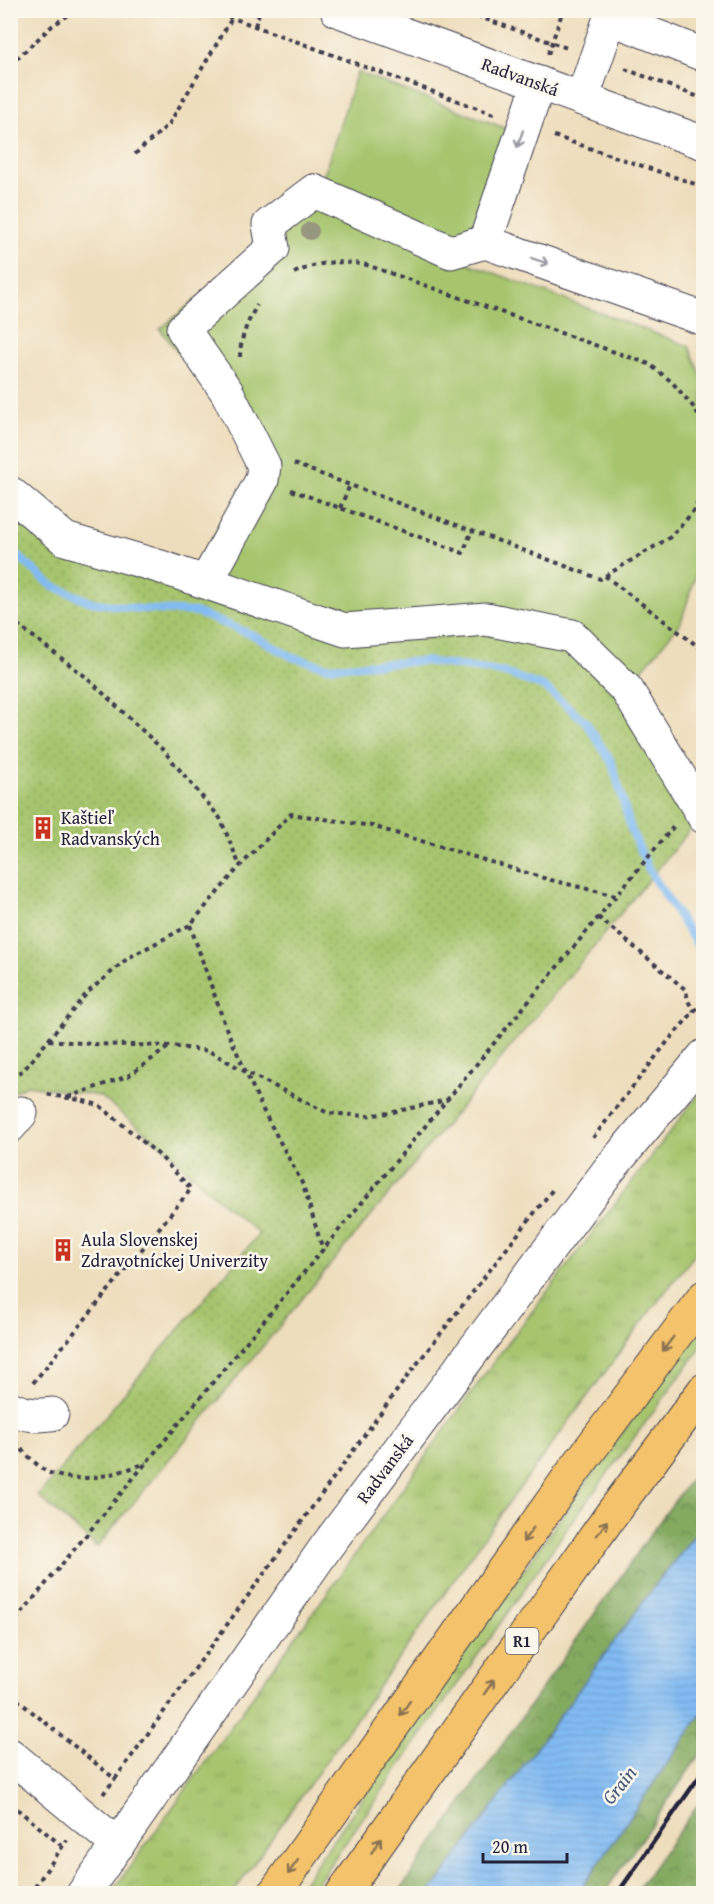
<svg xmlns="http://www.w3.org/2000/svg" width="714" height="1904" font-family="'Gentium Book Plus',serif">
<defs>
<pattern id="grass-tufts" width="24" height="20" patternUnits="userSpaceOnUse" patternTransform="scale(1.5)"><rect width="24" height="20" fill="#a6c56d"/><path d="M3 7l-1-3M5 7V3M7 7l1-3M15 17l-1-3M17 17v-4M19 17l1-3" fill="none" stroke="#8fa95f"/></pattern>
<pattern id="forest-crowns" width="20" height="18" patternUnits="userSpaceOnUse" patternTransform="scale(1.5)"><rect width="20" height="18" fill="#84aa60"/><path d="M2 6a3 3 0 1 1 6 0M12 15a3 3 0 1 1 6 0" fill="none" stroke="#6c8a50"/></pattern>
<pattern id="park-dots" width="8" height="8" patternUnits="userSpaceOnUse" patternTransform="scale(1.5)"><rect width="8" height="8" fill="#a6c56d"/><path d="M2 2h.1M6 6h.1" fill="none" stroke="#8fa95f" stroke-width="1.8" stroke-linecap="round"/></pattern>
<pattern id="water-rules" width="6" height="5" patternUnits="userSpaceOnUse" patternTransform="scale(1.5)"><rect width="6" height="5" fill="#81bbf3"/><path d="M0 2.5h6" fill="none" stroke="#6fa0d1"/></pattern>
</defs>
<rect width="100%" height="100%" fill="#fbf7ec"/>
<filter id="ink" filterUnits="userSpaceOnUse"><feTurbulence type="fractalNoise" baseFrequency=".0167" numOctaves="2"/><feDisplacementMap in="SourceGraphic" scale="12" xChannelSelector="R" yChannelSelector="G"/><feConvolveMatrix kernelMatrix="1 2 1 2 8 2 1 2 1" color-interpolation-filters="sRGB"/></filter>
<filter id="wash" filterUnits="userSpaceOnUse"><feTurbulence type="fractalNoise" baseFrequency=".008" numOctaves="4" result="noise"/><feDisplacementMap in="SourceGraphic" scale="24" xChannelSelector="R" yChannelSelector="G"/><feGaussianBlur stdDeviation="1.35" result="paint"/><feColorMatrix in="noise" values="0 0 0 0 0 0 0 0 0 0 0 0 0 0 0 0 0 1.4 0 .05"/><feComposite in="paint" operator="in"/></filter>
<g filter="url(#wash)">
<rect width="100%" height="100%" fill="#eeddbc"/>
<g fill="url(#grass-tufts)" stroke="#647454" stroke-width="1.5">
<polygon points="703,1089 703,1244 651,1310 505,1508 233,1893 111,1893 495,1360"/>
<polygon points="703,1325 703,1345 571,1523 310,1893 295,1894 561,1517 663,1377"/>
</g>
<g fill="url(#forest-crowns)" stroke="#53664e" stroke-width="1.5">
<polygon points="703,1463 703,1525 657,1583 432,1893 397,1894 662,1518"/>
<polygon points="703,1711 703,1750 604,1893 578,1893"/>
<polygon points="703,1797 703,1893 635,1893"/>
</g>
<polygon fill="url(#park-dots)" stroke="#647454" stroke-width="1.5" points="11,504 56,544 486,634 552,646 579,658 620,697 694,825 97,1547 38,1496 259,1234 202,1185 170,1153 100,1096 27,1085 11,1093"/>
<polygon fill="#a6c56d" stroke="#647454" stroke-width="1.5" points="357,72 513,131 465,262 689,346 703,380 703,552 681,622 620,697 579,658 552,646 486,634 363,643 180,588 256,469 233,425 160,329 315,202"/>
<polygon fill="url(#water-rules)" stroke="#526e97" stroke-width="1.5" points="703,1525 703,1711 578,1893 430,1893 657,1583"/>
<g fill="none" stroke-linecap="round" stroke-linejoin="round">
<polyline stroke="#81bbf3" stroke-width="8" points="10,549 51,585 91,602 139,609 195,612 253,635 292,657 327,667 425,661 502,672 544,687 585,721 612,763 631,829 648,868 704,956"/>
</g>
</g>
<g filter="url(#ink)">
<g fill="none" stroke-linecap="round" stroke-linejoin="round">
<g stroke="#413e4e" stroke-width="35">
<g id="minor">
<polyline points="337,10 704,143"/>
<polyline points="582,99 610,18 704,55"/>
<polyline points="485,242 539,83"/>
<polyline points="10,493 65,539 161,567 345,630 486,619 572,636 627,690 704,817"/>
<polyline points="206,582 262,480 264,466 227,392 183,329 273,248 269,225 314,191 451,252 485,242 704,319"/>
<polyline points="10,1126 21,1113"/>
<path d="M10 1408C25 1415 36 1416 52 1414"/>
<polyline points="10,1755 118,1845"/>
<polyline points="83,1894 326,1547 608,1171 704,1056"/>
</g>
</g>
<g stroke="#413e4e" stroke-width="35">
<g id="highway">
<polyline points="274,1894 567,1480 704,1297"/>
<polyline points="342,1894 613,1512 704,1390"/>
</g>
</g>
<g stroke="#413e4e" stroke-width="4" stroke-dasharray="4.5 4.5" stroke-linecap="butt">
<polyline points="211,10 496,115"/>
<polyline points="460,10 567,48"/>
<polyline points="695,10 704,14"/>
<polyline points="255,26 260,10"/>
<polyline points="548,54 563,10"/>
<polyline points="10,65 52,26 76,10"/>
<polyline points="625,69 704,99"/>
<polyline points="554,136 704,187"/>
<polyline points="135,154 169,124 232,18"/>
<path d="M294 273C322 261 337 260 367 265L649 364 672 382 696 410 704 432"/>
<path d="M240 357C240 338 248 321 257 305"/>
<polyline points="294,464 600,579 669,538 694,511 704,487"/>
<polyline points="291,490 463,553 472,530"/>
<polyline points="340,508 350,485"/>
<polyline points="605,576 704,651"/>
<polyline points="10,619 86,677 163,750 220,818 240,866"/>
<polyline points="598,917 686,990 688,1001 694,1011"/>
<polyline points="190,925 226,1028 263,1110 303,1185 323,1250"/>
<polyline points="49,1040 91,1044 171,1046 209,1051 246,1072 328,1113 365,1116 389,1113 447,1100"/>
<polyline points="10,1076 23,1071 87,993 128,958 190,925 240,866 291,814 372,826 547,879 616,896"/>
<polyline points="68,1097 128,1076 170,1046"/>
<polyline points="593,1138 668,1041 704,1000"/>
<polyline points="33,1383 191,1189 159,1155 99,1105 80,1100 45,1094"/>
<path d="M17 1442 18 1446C27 1454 39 1469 50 1473 81 1485 116 1474 146 1463"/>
<polyline points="10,1627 674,826"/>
<polyline points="10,1694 115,1779 406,1378 553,1189"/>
<polyline points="103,1794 115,1779"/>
<polyline points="10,1803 62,1846"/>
<polyline points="30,1894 67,1840"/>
</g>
<use href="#minor" stroke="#fff" stroke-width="33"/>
<use href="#highway" stroke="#f3c26a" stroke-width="33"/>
<polyline stroke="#22223b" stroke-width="4.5" points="617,1894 704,1770"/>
</g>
<circle fill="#97967e" cx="310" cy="231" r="9"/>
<defs><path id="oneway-shaft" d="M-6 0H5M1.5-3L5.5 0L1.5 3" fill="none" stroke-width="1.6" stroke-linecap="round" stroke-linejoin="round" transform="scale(1.5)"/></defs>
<g stroke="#9c9ca7">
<use href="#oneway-shaft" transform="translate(520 139) rotate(109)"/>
<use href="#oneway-shaft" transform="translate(540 261) rotate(19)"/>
</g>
<g stroke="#8a7252">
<use href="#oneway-shaft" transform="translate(668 1344) rotate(127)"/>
<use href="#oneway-shaft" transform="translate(602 1528) rotate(-55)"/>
<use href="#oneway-shaft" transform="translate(528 1535) rotate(126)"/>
<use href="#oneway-shaft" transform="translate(489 1687) rotate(-55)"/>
<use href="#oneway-shaft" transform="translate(405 1708) rotate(125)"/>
<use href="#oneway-shaft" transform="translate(376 1846) rotate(-55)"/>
<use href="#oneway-shaft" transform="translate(293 1867) rotate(125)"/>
</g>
</g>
<defs>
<g id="building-bare" transform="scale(1.8)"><path d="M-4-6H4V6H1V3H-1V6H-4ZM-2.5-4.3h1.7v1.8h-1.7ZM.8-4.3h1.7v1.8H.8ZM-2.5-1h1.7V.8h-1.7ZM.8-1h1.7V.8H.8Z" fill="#c8321e" stroke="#fbf7ec" stroke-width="2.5" paint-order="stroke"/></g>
</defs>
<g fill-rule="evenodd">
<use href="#building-bare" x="43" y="828"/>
<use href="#building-bare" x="63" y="1250"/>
</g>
<g text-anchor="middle" stroke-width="5" stroke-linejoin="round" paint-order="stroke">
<rect fill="#fbf7ec" stroke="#636270" stroke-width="1.5" x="505.5" y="1628" width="33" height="26" rx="4.5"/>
<g font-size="16" font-weight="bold" fill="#22223b">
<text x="522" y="1647">R1</text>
</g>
<g font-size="18" fill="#22223b" stroke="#fbf7ec">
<text transform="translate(520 77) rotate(20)" y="6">Radvanská</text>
<text transform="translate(385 1469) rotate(-53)" y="6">Radvanská</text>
</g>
<g font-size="18" fill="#22223b" stroke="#fbf7ec" text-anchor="start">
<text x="61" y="824">Kaštieľ<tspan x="61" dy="21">Radvanských</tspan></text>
<text x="81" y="1246">Aula Slovenskej<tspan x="81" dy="21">Zdravotníckej Univerzity</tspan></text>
</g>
<g font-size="20" font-style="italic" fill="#43587b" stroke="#fbf7ec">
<text transform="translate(619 1785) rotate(-52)" y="7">Grain</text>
</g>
</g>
<rect width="714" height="1904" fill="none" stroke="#fbf7ec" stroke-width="36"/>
<path d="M483 1853v9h84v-9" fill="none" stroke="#22223b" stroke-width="3"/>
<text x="492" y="1853" font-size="18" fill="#22223b" stroke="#fbf7ec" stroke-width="4.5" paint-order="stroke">20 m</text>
</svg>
